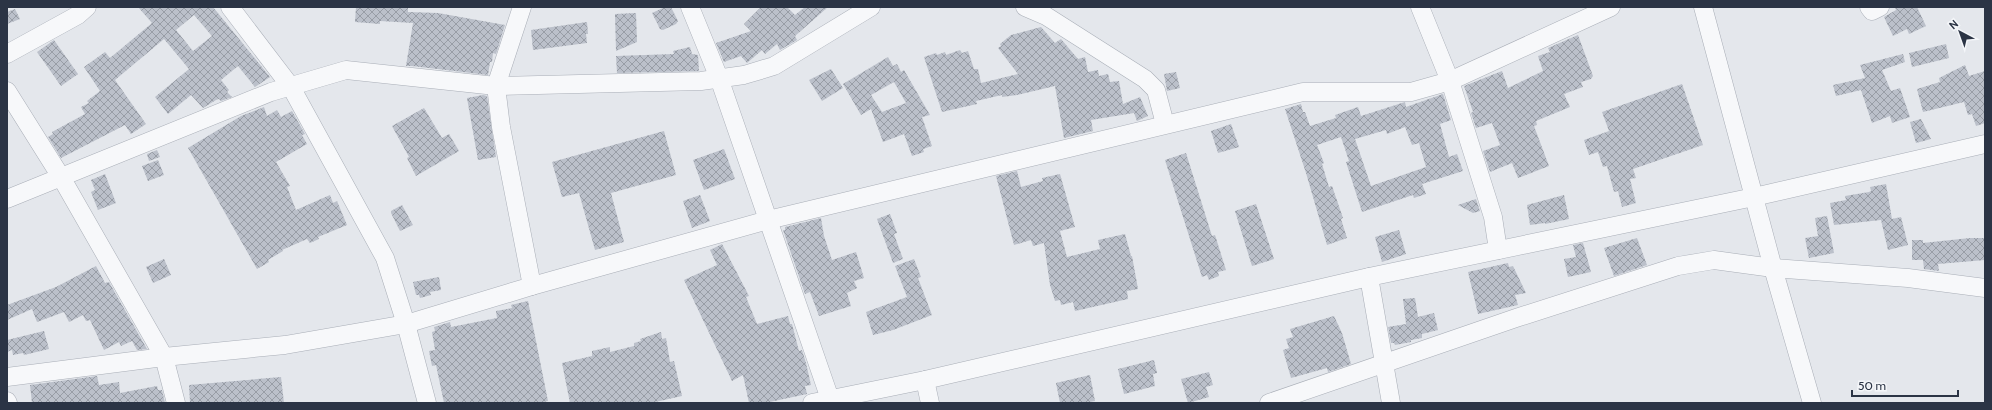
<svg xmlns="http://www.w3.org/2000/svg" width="1992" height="410" font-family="Cabin,sans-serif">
<defs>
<pattern id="building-cross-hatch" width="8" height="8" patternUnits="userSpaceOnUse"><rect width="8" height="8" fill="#bbc0ca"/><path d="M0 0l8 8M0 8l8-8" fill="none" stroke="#989da6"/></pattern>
</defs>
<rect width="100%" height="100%" fill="#e4e7ec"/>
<g fill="url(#building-cross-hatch)" fill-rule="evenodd">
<path d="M138 7H213L270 77 255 87 238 66 221 80 229 90 227 92 232 97 221 101 219 99 216 100 203 108 191 95 168 114 155 97 189 69 164 39 115 80 146 124 131 134 125 125 61 158 48 137 53 134 52 132 85 114 81 107 89 103 87 101 100 91 84 67 105 52 110 58 152 23ZM194 15 212 36 193 51 176 30Z"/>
<polygon points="356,7 408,8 408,12 438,13 505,25 496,54 493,53 492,62 490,62 488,75 412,66 406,66 413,23 380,21 380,24 355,22"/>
<polygon points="665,7 671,7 678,21 676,24 663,30 660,29 652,13"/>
<polygon points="761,7 787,7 795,15 805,7 828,7 795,36 797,40 780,50 777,44 765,54 762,50 747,63 741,56 724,62 716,43 751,31 744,24"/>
<polygon points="1895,7 1917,7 1926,26 1909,34 1907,29 1893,36 1884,17 1896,10"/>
<polygon points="15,9 20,19 7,24 7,12"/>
<polygon points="636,13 637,42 616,51 615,14"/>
<polygon points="587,22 588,34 586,34 587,43 533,50 531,30"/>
<polygon points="1041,27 1055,43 1061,39 1078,59 1085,57 1088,72 1098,70 1099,76 1108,74 1110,82 1119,81 1123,104 1140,97 1148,116 1137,121 1134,113 1091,120 1093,131 1064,138 1055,86 1017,95 1002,97 1002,95 976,101 977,104 942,112 924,57 936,53 937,55 945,52 946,55 960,50 962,53 968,51 974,69 978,69 981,83 1018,74 998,48 1001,46 1000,44 1011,35"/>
<polygon points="1578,35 1593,76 1591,79 1581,82 1583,87 1564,94 1570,107 1536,121 1537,125 1534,126 1549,166 1518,178 1512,163 1490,172 1483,151 1500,145 1492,123 1476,128 1471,113 1473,112 1464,86 1502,71 1508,88 1543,71 1538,56 1550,52 1548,48"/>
<polygon points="54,40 78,74 61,86 37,52"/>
<polygon points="1946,44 1949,58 1912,67 1909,53"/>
<polygon points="690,47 692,54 698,55 699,71 617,73 616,56 674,54 673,51"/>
<polygon points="1903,54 1905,62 1882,70 1891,91 1900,88 1910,117 1892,123 1890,116 1872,123 1861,90 1836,96 1833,85 1865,78 1860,65"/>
<path d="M888 57 893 66 897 64 901 72 904 70 930 115 922 117 932 146 923 149 924 152 912 156 904 134 883 142 871 109 861 115 843 84ZM894 82 906 103 882 112 871 95Z"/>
<polygon points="1965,65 1969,76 1985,71 1985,123 1976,126 1972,114 1968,115 1964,102 1923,112 1917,89 1940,82 1939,78"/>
<polygon points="831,69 843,88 822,101 809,80"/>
<polygon points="1176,72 1180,88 1167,91 1164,74"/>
<polygon points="1682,84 1703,145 1633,169 1636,178 1630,179 1636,203 1622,207 1618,191 1614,192 1607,166 1603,167 1598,152 1589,155 1584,140 1609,131 1602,112"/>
<path d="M1443 94 1451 120 1440 124 1449 157 1457 154 1463 171 1422 184 1426 194 1414 198 1413 195 1362 212 1346 162 1349 161 1341 137 1317 145 1324 163 1322 164 1329 187 1332 186 1343 218 1341 219 1347 238 1327 245 1306 173 1285 109 1301 104 1303 112H1305L1310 126 1336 118 1335 115 1358 107 1361 116 1405 102 1406 107ZM1405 127 1412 145 1419 143 1426 167 1371 186 1355 139 1386 130 1387 134Z"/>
<polygon points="483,95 487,96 496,157 478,160 467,98"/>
<polygon points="264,107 267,116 277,110 281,117 292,111 305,134 302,135 307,144 276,162 290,186 287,187 296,210 330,195 333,203 337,201 347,225 318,237 319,239 310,243 307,239 282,250 283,251 268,260 269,262 257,269 188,148 241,116"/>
<polygon points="424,108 442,138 449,134 459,151 416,176 407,158 409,157 392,126"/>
<polygon points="1921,119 1931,139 1916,143 1910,122"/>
<polygon points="1231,124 1239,147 1218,153 1211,131"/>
<polygon points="664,131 676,175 611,193 624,242 595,250 579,193 562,197 552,162"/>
<polygon points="724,149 735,179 704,190 693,160"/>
<polygon points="157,150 160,157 149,161 147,154"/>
<polygon points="1186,153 1212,236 1215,235 1226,270 1218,272 1219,276 1209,280 1207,275 1202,277 1165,160"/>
<polygon points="158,160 164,175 148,181 142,166"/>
<polygon points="1017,171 1021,187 1043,181 1042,178 1060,174 1075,227 1060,231 1067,257 1100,249 1098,240 1125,234 1131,256 1132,256 1138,289 1127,291 1128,299 1075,311 1073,302 1061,305 1060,300 1055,301 1050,285 1044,243 1033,246 1031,240 1014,245 996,176"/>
<polygon points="105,174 116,203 98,210 91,192 95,190 91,180"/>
<polygon points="1886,184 1892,219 1901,217 1908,245 1888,250 1881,220 1834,225 1830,203 1846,200 1845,196 1869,192 1871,191 1870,187"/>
<polygon points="700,195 710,221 692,228 683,201"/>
<polygon points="1564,195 1569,219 1545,224 1545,223 1530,225 1527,205"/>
<polygon points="1476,199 1480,211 1473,213 1458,205"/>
<polygon points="1256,204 1274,259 1252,266 1235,211"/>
<polygon points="402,205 413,225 400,231 391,213 391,211"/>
<polygon points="890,214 897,233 894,234 903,259 893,263 877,219"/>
<polygon points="1827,216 1834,253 1809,258 1805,238 1818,236 1815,218"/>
<polygon points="821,218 824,236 832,260 856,252 864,278 854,281 857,288 847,293 851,306 819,316 810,292 805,294 783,230 785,230 785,227"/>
<polygon points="1399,230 1406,254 1382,262 1375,237"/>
<polygon points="1637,238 1647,265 1614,276 1604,248"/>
<polygon points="1970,238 1985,238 1985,260 1938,264 1939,271 1924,269 1923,260 1912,260 1912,240 1923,240 1923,243"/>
<polygon points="1583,243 1591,272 1568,277 1564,259 1576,257 1573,245"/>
<polygon points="722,244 749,296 746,297 757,324 788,316 790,324 792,324 799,351 802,350 806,363 811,385 805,386 807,394 765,403 749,403 743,375 732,381 684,280 717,265 710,250"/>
<polygon points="164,259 171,275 153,283 146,267"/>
<polygon points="914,259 921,277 918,278 932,315 893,330 873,335 866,312 907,297 895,266"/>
<polygon points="1508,263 1509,267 1513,266 1526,293 1515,295 1518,305 1478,314 1468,272"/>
<polygon points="96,266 105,283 109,282 147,349 137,350 132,341 121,346 119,342 104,350 90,320 86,321 83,315 69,322 64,312 37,322 32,309 7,320 7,305 56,287"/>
<polygon points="439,277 441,290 430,292 431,295 420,298 419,295 416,295 413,282"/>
<polygon points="1415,298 1418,317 1434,313 1438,330 1422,334 1422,338 1411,340 1411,342 1395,345 1394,343 1391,343 1388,327 1406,324 1403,299"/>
<polygon points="528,301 548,401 540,403 444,403 436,365 432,366 429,351 435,350 432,332 435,331 434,327 450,322 451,327 497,318 496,311 512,308 511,305"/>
<polygon points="1334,316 1342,333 1351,364 1328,372 1327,368 1291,378 1283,350 1289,348 1286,339 1293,337 1290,329"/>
<polygon points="44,331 49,349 24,355 23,353 13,355 12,350 7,352 7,340"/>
<polygon points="661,332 662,339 666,338 670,362 674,361 682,396 651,403 570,403 562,363 592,356 592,351 610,347 610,352 634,346 634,343 641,341 640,339"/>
<polygon points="1154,360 1157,373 1153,374 1155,386 1124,394 1118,369"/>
<polygon points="1209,372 1213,385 1206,387 1209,397 1188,403 1181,379"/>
<polygon points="1090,375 1095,401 1084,403 1060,403 1056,383"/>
<polygon points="97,376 99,385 119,382 120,393 157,386 158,390 162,390 165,403 32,403 30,385"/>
<polygon points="281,377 284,403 190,403 189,385"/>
</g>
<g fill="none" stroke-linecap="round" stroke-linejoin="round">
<g stroke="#a9aeb7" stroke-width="19">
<g id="minor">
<polyline points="230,7 291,87 385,258 406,324 427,403"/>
<polyline points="522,7 496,86 501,127 532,286"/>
<polyline points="690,7 719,78 830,399"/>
<polyline points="1025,7 1046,16 1145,79 1156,90 1165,124"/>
<polyline points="1420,7 1450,81 1493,217 1498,250"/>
<polyline points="1703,7 1773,268 1812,403"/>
<polyline points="1869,7 1872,11 1880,7"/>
<polyline points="7,54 78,15 87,7"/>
<polyline points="7,91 61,177 164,357 176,403"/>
<polyline points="7,199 271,92 346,70 496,86 701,81 744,75 774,66 871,7"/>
<polyline points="1369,277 1391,403"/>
<polyline points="7,377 164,357 285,345 406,324 532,286 768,220 1303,92 1411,92 1450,81 1611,7"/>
<polyline points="925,380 930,403"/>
<polyline points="7,401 8,403"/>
<polyline points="812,403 925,380 1369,277 1754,197 1985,144"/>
<polyline points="1269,403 1516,318 1678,266 1714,260 1773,268 1908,278 1985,288"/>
</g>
</g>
<use href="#minor" stroke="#f7f8fa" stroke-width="18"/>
</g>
<rect width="1992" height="410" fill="none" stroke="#2b3445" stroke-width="16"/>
<g transform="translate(1960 32) rotate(319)" stroke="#f4f6f9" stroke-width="3" paint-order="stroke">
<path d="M0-3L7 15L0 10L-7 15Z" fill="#2b3445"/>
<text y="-6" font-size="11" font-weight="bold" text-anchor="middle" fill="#2b3445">N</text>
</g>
<path d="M1852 390v6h106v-6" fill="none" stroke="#2b3445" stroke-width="2"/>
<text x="1858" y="390" font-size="12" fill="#2b3445" stroke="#f4f6f9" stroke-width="3" paint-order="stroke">50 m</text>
</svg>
